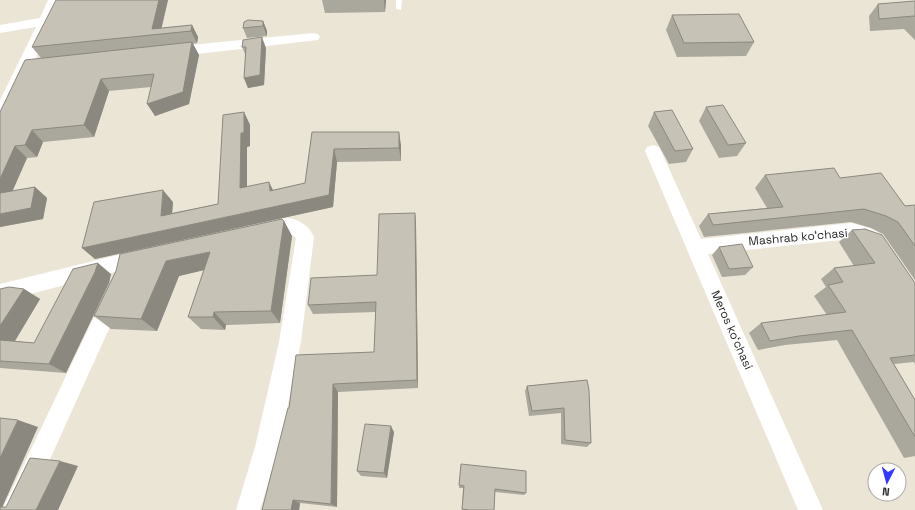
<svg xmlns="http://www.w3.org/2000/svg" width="915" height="510" font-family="'Space Grotesk',sans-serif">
<rect width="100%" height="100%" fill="#ebe5d6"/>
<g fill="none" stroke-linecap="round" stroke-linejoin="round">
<polygon fill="#fff" fill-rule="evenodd" points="396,0 402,0 401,10 396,9"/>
<g fill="#fff" fill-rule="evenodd">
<polygon points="48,0 62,0 32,67 6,118 0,120 0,100 36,27 0,33 0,25 40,18"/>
<polygon points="313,33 318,34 320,37 318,40 171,57 166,55 164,52 166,49 171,47"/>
<path d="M653 145 659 147 661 151 701 239 851 223C862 226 878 228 883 239L881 244 874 247 851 239 708 254 823 510H798L645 151 647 147Z"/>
<path d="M286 218C300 219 308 225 314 237L301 342 279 447 260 510H236L255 447 279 342 296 238C285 227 269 241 255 236L253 231 255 226Z"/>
<polygon points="142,249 149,251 152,257 149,263 0,302 0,284"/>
<polygon points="113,289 120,292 123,298 27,510 2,510 106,292"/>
</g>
</g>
<g fill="#aaa79d">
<polygon points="168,0 161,28 192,25 198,37 197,43 193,44 199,55 189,104 155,116 151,87 109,91 94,137 43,142 37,157 27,158 12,191 35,187 47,198 43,219 0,227 0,112 41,58 32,47"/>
<polygon points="322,0 386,0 385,12 325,13"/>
<polygon points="915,1 915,40 904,29 870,31 869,16 878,4"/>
<polygon points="672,15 754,42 746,56 677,57 666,30"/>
<polygon points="263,21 267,31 267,36 247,38 243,28"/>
<polygon points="243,40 266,48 264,85 248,88 244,78 246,56 242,47"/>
<polygon points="706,107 746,143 737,156 719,158 699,121"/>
<polygon points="244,112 250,125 250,146 247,147 247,187 273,190 305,183 312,132 401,145 401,161 337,162 333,207 95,259 82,248 173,202 172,213 218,204"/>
<polygon points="654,112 693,149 686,162 669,164 648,126"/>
<polygon points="765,175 840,178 905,206 915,205 915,280 883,234 871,228 851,222 704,237 699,226 708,214 767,208 755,188"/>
<polygon points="415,213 416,224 418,388 338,392 337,507 300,503 299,510 262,510 289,408 374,352 376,312 313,314 308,305 377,275"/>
<polygon points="284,221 292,236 280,323 226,325 225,330 201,329 188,317 204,270 179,276 157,331 111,329 94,316"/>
<polygon points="852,230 915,283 915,365 914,362 894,364 915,400 915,456 904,458 837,340 785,345 758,350 749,333 761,323 827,315 814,296 826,287 821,279 834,268 854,266 839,242"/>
<polygon points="719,247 753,267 745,275 722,277 712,255"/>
<polygon points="111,274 109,283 66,373 0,368 0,289 24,289 40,299 15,341 34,343"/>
<polygon points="587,380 591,443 587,447 561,444 561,413 529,416 525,391 527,386"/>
<polygon points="394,432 387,478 361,476 357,471"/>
<polygon points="461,464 526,493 524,495 495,492 494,510 462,510 463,488 459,488"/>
</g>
<g fill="#8b887f">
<polygon points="159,0 168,0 160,35 152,29"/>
<polygon points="384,0 386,0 385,12"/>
<polygon points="263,21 267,31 267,36 263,26"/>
<polygon points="192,25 198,37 197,43 191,31"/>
<polygon points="262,37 266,48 264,85 248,88 244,78"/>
<polygon points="192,42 199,55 189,104 155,116 147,104"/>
<polygon points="101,79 109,91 94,137 84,125"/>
<polygon points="244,112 250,125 250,146 247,147 247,201 240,188 241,133"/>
<polygon points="32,130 43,142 37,157 25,145"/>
<polygon points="399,132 401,145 401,161 399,148"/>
<polygon points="15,146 27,158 6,206 0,201 0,179"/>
<polygon points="334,149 337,162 333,207 95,259 82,248 329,195"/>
<polygon points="269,182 275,194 270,191"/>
<polygon points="35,187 47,198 43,219 0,227 0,214"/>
<polygon points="163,190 173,202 171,227 161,216"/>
<polygon points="415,213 416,224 418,388 417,380"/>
<polygon points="284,221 292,236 280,323 271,311"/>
<polygon points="210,252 221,266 179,276 157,331 141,319 166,261"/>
<polygon points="98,263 111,274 109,283 66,373 49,364"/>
<polygon points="24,289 40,299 10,349 0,344 0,326"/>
<polygon points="214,312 226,325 225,330 213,317"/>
<polygon points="333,384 338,392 337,507 331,504"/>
<polygon points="18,420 38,427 1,510 0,510 0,458"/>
<polygon points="391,426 394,432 387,478 384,473"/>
<polygon points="60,461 78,466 58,510 36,510"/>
<polygon points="293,500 300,503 299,510 291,510"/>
</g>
<g fill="#c6c2b6" stroke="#8b887f">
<polygon points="56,0 159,0 152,29 192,25 191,31 32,47"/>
<polygon points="915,1 915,17 914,16 879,19 878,4"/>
<polygon points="739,14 754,42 684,43 672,15"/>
<polygon points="248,20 263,21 263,26 243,28 244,22"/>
<polygon points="262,37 260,75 244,78 246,47 242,47 243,40"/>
<polygon points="192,42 183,92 147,104 154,74 101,79 84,125 32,130 25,145 15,146 0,179 0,112 25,60"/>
<polygon points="723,105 746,143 728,145 706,107"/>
<polygon points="672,110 693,149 675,151 654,112"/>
<polygon points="244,112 244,133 241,133 240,188 269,182 270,191 305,183 312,132 399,132 399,148 334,149 329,195 82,248 94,202 163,190 161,216 218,204 223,115"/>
<polygon points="834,168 840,178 881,173 905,206 915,205 915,246 898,222 886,216 864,209 713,225 708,214 783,207 765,175"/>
<polygon points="35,187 31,208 0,214 0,193"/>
<polygon points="415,213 417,380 333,384 331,504 293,500 291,510 262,510 288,408 289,408 296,355 374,352 376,302 308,305 311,278 377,275 379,214"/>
<polygon points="282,219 284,221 271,311 214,312 213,317 188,317 210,252 166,261 141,319 94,316 116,271 120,254"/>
<polygon points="865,229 882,235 915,283 915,355 890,358 915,400 915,437 852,330 799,336 770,341 761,323 846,312 828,285 843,282 834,268 875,263 852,230"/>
<polygon points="742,244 753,267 729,269 719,247"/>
<polygon points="98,263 95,272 49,364 0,361 0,340 34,343 73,269"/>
<polygon points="9,287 24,289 0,326 0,289"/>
<polygon points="587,380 589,390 591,443 565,440 564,408 532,411 527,386"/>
<polygon points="0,418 18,420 0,458"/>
<polygon points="365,424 391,426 384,473 357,471"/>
<polygon points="30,458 60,461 36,510 0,510 0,507 6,507"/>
<polygon points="461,464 526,471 526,493 495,489 494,510 469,510 462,509 464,486 459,485"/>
</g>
<g text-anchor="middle" stroke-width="3" stroke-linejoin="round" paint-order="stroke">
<g font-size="12" fill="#272727" stroke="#fff">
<text transform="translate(798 237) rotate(-5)" y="4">Mashrab koʻchasi</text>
<text transform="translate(732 330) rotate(66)" y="4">Meros koʻchasi</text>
</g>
</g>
<g transform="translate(887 482) rotate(186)"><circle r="19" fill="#ffffff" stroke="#a9a9a9"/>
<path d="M0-3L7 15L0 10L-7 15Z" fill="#2f39ff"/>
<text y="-6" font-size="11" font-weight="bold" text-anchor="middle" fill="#272727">N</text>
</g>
</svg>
